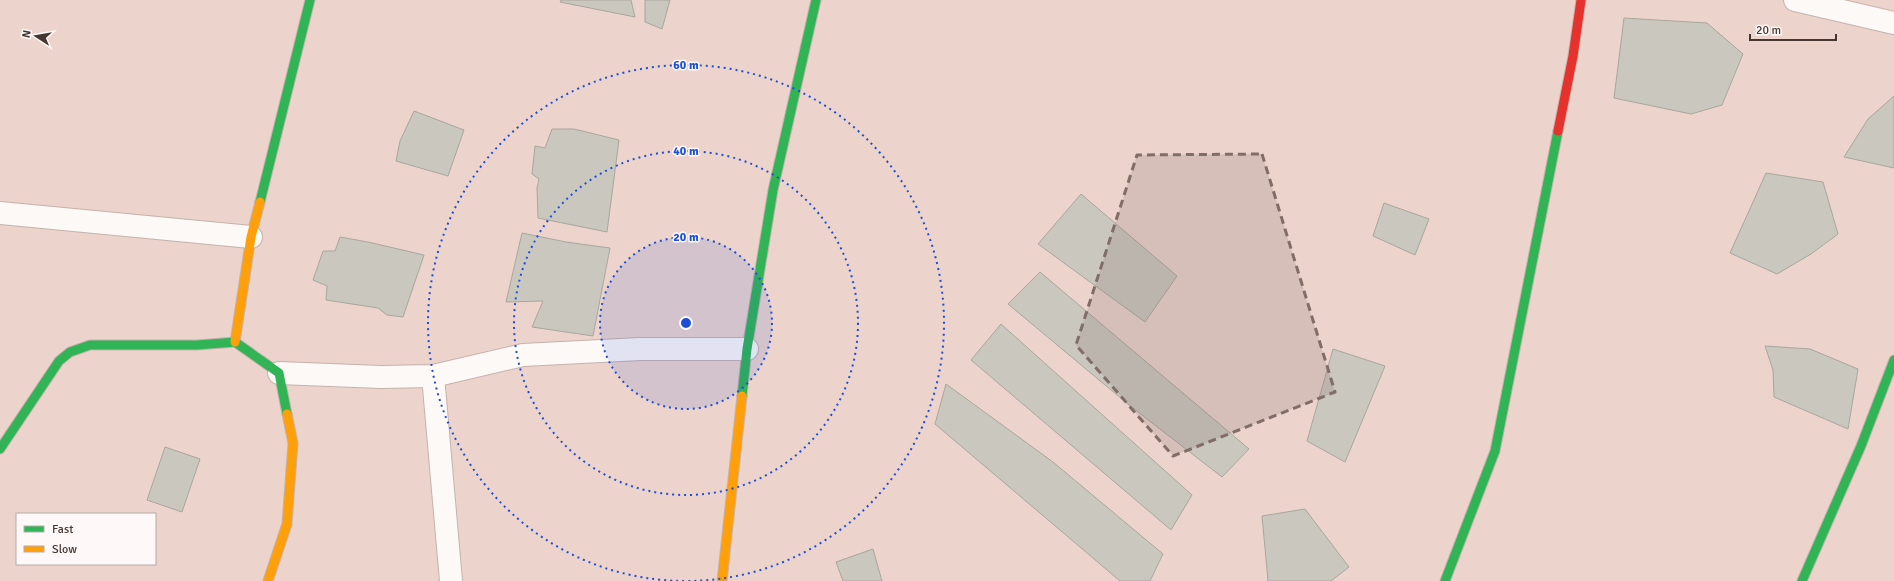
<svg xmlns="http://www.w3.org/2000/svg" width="1894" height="581" font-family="Signika,sans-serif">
<rect width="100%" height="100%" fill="#ecd4cc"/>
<g fill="#cac7bf" stroke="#a9a69e">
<polygon points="561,0 631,0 635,17 560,2"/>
<polygon points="645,0 670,0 662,29 645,22"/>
<polygon points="1624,18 1707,23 1743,54 1722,105 1691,114 1614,98"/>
<polygon points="1894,96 1894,168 1844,157 1868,119"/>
<polygon points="414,111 464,130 448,176 396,161 400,141"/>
<polygon points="552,129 574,129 619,140 607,232 538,218 537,188 539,179 532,174 535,146 545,148"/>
<polygon points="1766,173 1823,182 1838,234 1811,254 1777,274 1730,253"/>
<polygon points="1081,194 1177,276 1145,322 1038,244"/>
<polygon points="1384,203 1429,219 1415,255 1373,236"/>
<polygon points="522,233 566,242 610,248 593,336 532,327 543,301 506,302"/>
<polygon points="340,237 368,242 424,255 403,317 387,315 378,308 326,300 327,286 313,280 323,251 335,251"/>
<polygon points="1040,272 1249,449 1222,477 1129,405 1008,304"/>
<polygon points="1001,324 1192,495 1171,530 971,360"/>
<polygon points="1765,346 1810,349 1858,369 1848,429 1774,397 1773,370"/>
<polygon points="1333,349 1385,366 1345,462 1307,441"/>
<polygon points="946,384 1053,462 1163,554 1150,581 1120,581 935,424"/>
<polygon points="165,447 200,459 182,512 147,500"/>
<polygon points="1305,509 1349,567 1331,581 1268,581 1262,516"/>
<polygon points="873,549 882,581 843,581 836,562"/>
</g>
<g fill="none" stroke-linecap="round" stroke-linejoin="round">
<g stroke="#c5b2ac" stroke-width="24">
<g id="street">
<polyline points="1795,0 1894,23"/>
<polyline points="0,213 251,237"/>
<polyline points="279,373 381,377 433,376 523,355 640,349 747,349"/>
<polyline points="433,376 451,581"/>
</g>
</g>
<g stroke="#c5b2ac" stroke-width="11">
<g id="fast">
<polyline points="260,202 310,0"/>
<polyline points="742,396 747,349 773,190 816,0"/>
<polyline points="0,449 59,361 70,352 90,345 197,345 235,342 279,373 287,414"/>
<polyline points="1445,581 1495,451 1558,131"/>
<polyline points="1802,581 1861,446 1894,360"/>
</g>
</g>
<g stroke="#c5b2ac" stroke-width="11">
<g id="slow">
<polyline points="235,342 251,237 260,202"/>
<polyline points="268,581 287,524 293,443 287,414"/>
<polyline points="722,581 742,396"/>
</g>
</g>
<g stroke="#c5b2ac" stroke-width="11">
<polyline id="jam" points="1558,131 1573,56 1581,0"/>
</g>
<use href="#street" stroke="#fcf9f7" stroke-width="22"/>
<use href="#fast" stroke="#30b455" stroke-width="9"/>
<use href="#slow" stroke="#ff9f0a" stroke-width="9"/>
<use href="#jam" stroke="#e5322d" stroke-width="9"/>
</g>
<path fill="#816d67" fill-opacity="0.2" stroke="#816d67" stroke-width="3" stroke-dasharray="8 5" stroke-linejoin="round" d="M1262 154 1335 392 1173 456 1076 345 1137 155Z"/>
<circle cx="686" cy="323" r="86" fill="#1d4ed8" fill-opacity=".12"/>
<g fill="none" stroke="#1d4ed8" stroke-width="2" stroke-dasharray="2 4">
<circle cx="686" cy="323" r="86"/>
<circle cx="686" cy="323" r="172"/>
<path d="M684 581A258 258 0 1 1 688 581"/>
</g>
<circle cx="686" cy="323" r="6" fill="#1d4ed8" stroke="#fef9f8" stroke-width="2"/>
<g font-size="12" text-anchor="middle" font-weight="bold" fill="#1d4ed8" stroke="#fef9f8" stroke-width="3" stroke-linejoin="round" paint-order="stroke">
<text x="686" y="69">60 m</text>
<text x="686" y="155">40 m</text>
<text x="686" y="241">20 m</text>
</g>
<rect x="16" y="513" width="140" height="52" fill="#fef9f8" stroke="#b5aba8"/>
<rect x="24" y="526" width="20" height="6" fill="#30b455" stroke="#b5aba8"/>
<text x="52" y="533" font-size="12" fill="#473630">Fast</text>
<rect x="24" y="546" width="20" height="6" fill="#ff9f0a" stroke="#b5aba8"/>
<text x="52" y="553" font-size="12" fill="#473630">Slow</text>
<g transform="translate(36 36) rotate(282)" stroke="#fef9f8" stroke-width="3" paint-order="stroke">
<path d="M0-3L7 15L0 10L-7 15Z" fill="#473630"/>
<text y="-6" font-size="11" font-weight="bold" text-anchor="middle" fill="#473630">N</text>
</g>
<path d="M1750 34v6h86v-6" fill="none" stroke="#473630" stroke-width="2"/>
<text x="1756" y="34" font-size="12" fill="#473630" stroke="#fef9f8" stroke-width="3" paint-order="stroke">20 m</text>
</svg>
